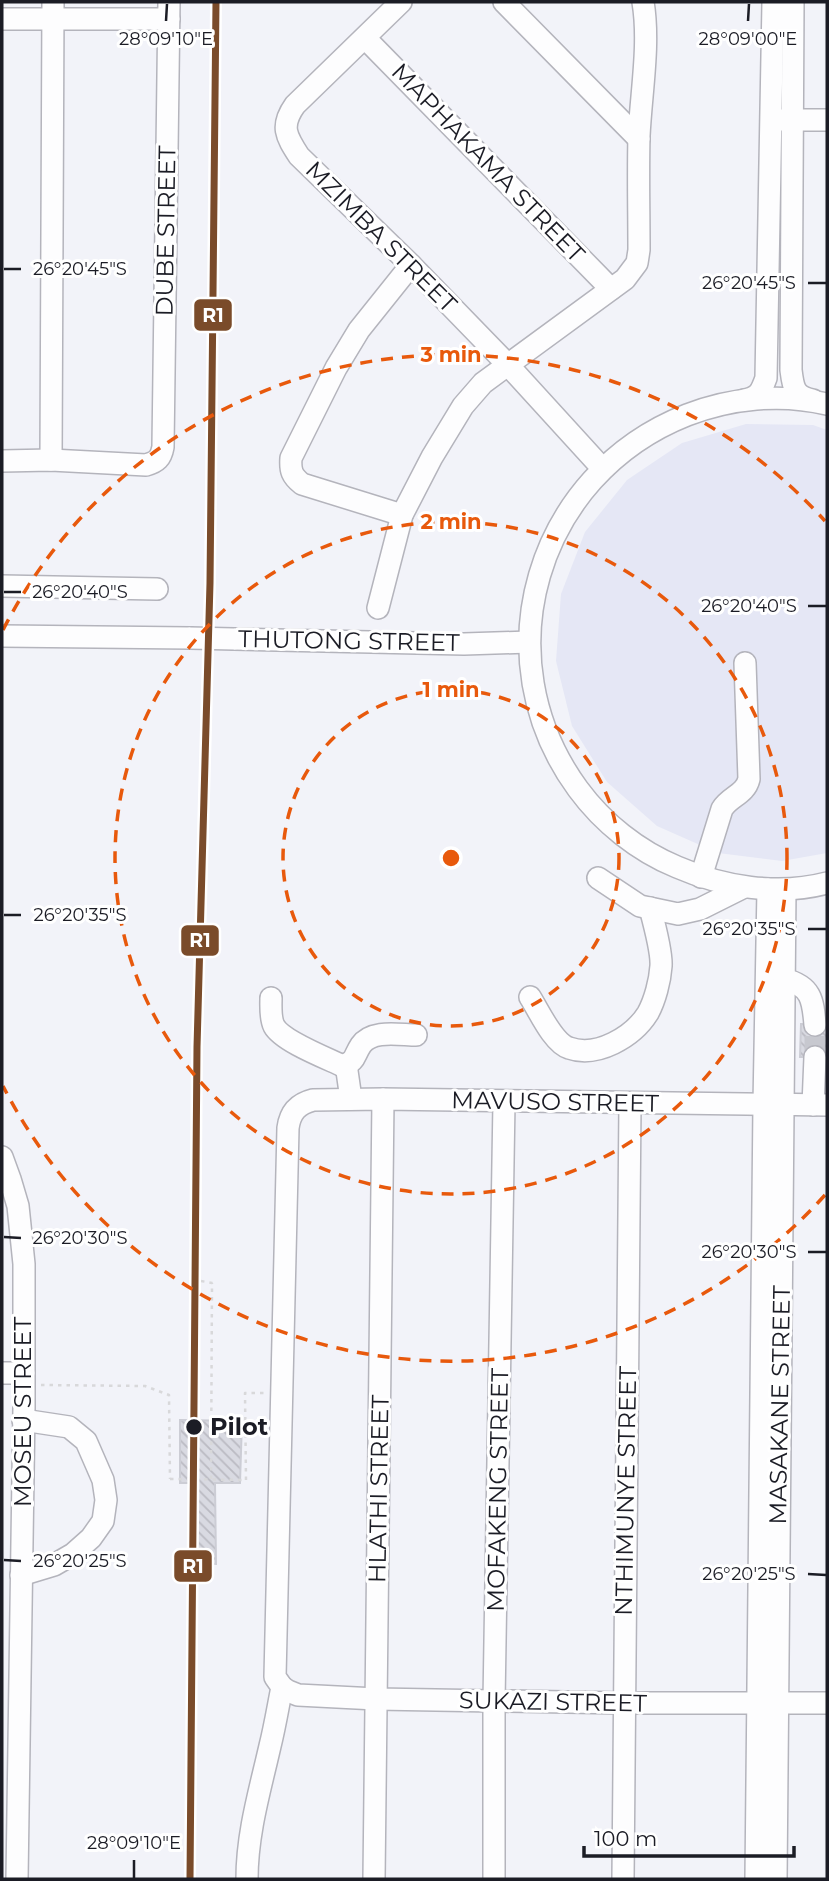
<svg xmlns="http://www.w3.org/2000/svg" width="829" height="1881" font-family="Montserrat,sans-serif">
<defs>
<pattern id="building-back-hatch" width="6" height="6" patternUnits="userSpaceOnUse" patternTransform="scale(1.75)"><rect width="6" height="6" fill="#d9dae2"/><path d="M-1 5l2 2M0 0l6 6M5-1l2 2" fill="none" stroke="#babac2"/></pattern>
</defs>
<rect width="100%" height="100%" fill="#f2f3f9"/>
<polygon fill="#e5e7f5" points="746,424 813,425 827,430 827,853 782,861 718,853 657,826 607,782 572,726 556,661 561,594 585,532 627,480 682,443"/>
<g fill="url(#building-back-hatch)" stroke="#cccdd5" stroke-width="2">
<polygon points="801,1024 827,1025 827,1057 800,1057"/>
<polygon points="180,1420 242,1421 240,1483 215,1483 216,1564 198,1563 198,1483 180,1483"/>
</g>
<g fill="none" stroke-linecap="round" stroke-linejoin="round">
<polyline stroke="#c7c8cf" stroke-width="21" stroke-dasharray="21 10" stroke-linecap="butt" points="815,1057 815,1025"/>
<g stroke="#b4b4bc" stroke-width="24">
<g id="minor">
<path d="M401 2 295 105C280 126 286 136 299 156L411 265 508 365 602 468"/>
<polyline points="504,2 639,139"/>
<path d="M793 2 791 370C793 387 794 397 813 400"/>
<polyline points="2,19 169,19"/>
<polyline points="365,38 611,289"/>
<polyline points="780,120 827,120"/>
<path d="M744 400C759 397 761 392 766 378L773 2"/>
<path d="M827 404C781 393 731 398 687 415 535 475 482 658 578 789 603 823 638 851 677 867 723 887 777 896 827 883"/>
<polyline points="51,460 53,2"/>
<path d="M2 461 51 460 146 465C157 462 161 458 163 447L169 2"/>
<path d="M402 515 302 484C292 476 290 471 291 458L336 368 359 330 411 265"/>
<polyline points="2,586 157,589"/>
<path d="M378 608 402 515 432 457 463 406 483 383 625 279 637 263 639 250C639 212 638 174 639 136 641 93 650 44 643 2"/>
<polyline points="2,636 190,638"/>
<polyline points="234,639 464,644 529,642"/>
<path d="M701 877 722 809C730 796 745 795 749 779L745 663"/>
<polyline points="598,878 640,906 678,914 700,909 744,887"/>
<path d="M784 979C811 986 813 999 815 1025"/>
<path d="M530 997C539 1011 553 1043 569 1048 597 1058 633 1037 648 1013 655 1000 660 981 661 966 662 952 654 923 650 908"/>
<path d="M271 998C271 1006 270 1018 274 1026 282 1041 326 1058 343 1066L347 1071 351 1099"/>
<path d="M343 1066C357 1060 353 1057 361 1045 372 1029 400 1035 416 1035"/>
<polyline points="813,1105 815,1057"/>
<polyline points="2,1157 10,1179 18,1206 24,1264 24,1407 17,1879"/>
<polyline points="2,1373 24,1373"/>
<polyline points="21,1575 54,1565 73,1554 91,1538 103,1521 106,1500 103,1480 86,1441 69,1427 23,1420"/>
<polyline points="282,1687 288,1691 298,1695 376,1699 625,1703 827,1703"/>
<path d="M247 1879C247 1833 260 1790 270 1746 275 1726 278 1707 282 1687L275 1677 288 1128C290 1113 297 1104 313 1100L383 1099 827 1105"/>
<polyline points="374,1879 383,1099"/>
<polyline points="494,1879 494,1701 504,1102"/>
<polyline points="623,1879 630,1103"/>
<polyline points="756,1879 764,1104 768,889"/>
<polyline points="776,1879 785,889"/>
</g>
</g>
<g stroke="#d8d8da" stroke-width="2.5" stroke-dasharray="3.5 5" stroke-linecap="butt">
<polyline points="201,1281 212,1283 216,1281"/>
<polyline points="41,1385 145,1386 169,1395 170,1479"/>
<polyline points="211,1479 212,1283"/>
<polyline points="246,1480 245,1393 264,1393"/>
</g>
<use href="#minor" stroke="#fdfdfe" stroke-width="21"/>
<g stroke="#ceced0" stroke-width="7">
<polyline id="rail" points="190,1879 197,1047 210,583 216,2"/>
</g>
<use href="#rail" stroke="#fff" stroke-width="4.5" stroke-dasharray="13" stroke-linecap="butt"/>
<g stroke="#b4b4bc" stroke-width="24" stroke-linecap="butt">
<polyline id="minor-bridge" points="190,638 234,639"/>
</g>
<polyline stroke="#d8d8da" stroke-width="2.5" stroke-dasharray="3.5 5" stroke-linecap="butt" points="170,1479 246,1480"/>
<use href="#minor-bridge" stroke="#fdfdfe" stroke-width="21"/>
<g stroke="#fff" stroke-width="12">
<polyline id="rail-1" points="190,1879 197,1047 210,583 216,2"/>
</g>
<use href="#rail-1" stroke="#7a4b2a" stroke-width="7"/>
</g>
<path fill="none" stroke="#1b1c25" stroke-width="2.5" d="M166 21 167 4M748 21 749 4M4 269H21M808 283H826M4 592H21M808 606H826M4 915H21M808 929H826M4 1237 21 1238M808 1252H826M4 1560 21 1561M808 1574 826 1575M134 1878V1860"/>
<g fill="none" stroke="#e8590c" stroke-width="3.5" stroke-dasharray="12 9">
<circle cx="451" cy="858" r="168"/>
<circle cx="451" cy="858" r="336"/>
<path d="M825 1195A503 503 0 0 1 3 1086M3 630A503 503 0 0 1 825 521"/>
</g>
<circle fill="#1b1c25" stroke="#fff" stroke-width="2.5" cx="194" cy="1427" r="9"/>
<g text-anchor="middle" stroke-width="6" stroke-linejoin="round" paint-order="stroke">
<g font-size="24" fill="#1b1c25" stroke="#fff">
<text transform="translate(488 163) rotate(46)" y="8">MAPHAKAMA STREET</text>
<text transform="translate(166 231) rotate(-89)" y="8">DUBE STREET</text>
<text transform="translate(381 237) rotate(45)" y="8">MZIMBA STREET</text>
<text transform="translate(349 641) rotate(1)" y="8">THUTONG STREET</text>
<text transform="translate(555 1102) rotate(1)" y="8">MAVUSO STREET</text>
<text transform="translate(780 1405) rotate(-89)" y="8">MASAKANE STREET</text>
<text transform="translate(23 1412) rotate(-90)" y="8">MOSEU STREET</text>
<text transform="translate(379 1489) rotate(-89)" y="8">HLATHI STREET</text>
<text transform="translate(498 1490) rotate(-89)" y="8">MOFAKENG STREET</text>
<text transform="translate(626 1491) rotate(-89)" y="8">NTHIMUNYE STREET</text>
<text transform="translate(553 1702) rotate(1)" y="8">SUKAZI STREET</text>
</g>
<g font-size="24" font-weight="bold" fill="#1b1c25" stroke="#fff" text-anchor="start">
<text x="210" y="1435">Pilot</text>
</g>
</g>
<g font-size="18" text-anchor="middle" fill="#1b1c25" stroke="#fff" stroke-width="6" stroke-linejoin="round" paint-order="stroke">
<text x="166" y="45">28°09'10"E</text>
<text x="748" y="45">28°09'00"E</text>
<text x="80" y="275">26°20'45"S</text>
<text x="749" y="289">26°20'45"S</text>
<text x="80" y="598">26°20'40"S</text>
<text x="749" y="612">26°20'40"S</text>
<text x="80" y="921">26°20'35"S</text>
<text x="749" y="935">26°20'35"S</text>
<text x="80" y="1244">26°20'30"S</text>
<text x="749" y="1258">26°20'30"S</text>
<text x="80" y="1567">26°20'25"S</text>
<text x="749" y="1580">26°20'25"S</text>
<text x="134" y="1849">28°09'10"E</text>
</g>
<circle cx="451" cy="858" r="10" fill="#e8590c" stroke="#fff" stroke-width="3.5"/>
<g font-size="21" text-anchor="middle" font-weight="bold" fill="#e8590c" stroke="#fff" stroke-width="6" stroke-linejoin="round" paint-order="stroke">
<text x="451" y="362">3 min</text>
<text x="451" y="529">2 min</text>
<text x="451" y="697">1 min</text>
</g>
<g stroke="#fff" stroke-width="2.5">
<rect x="193" y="298" width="40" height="34" rx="7" fill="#7a4b2a"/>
<rect x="180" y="924" width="40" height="33" rx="7" fill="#7a4b2a"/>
<rect x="173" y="1549" width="40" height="34" rx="7" fill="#7a4b2a"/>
</g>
<g font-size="19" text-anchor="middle" font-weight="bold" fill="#fff">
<text x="213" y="322">R1</text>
<text x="200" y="947">R1</text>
<text x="193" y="1573">R1</text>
</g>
<rect width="829" height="1881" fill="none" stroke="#1b1c25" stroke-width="7"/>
<path d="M584 1846v10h210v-10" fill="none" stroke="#1b1c25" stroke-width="3.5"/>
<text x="594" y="1846" font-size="21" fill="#1b1c25" stroke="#ffffff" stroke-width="5" paint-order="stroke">100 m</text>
</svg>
